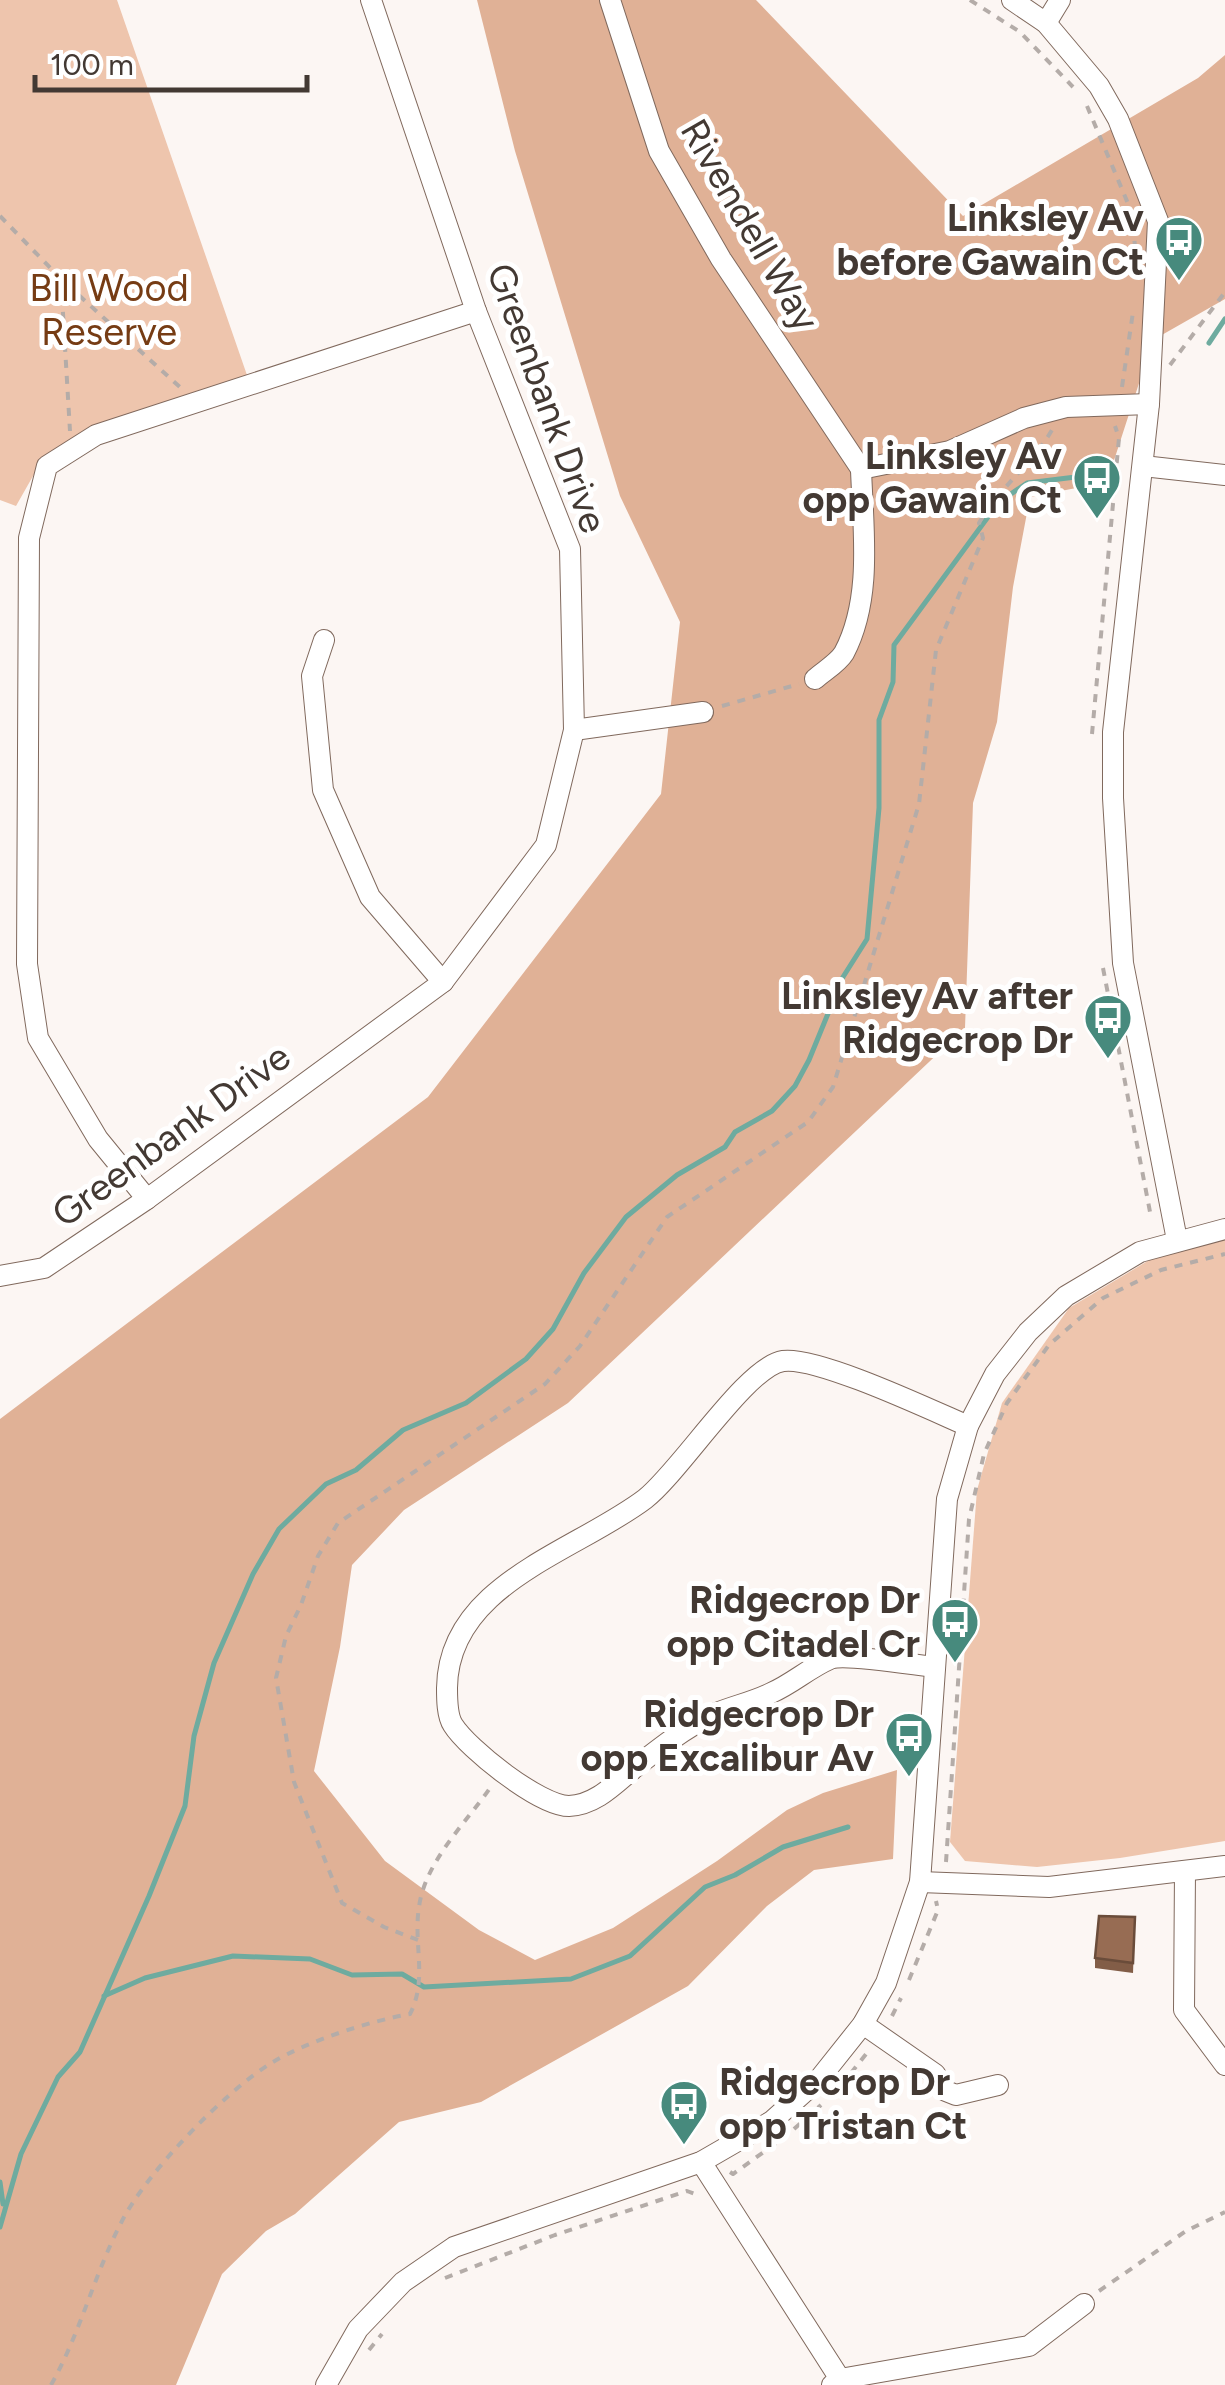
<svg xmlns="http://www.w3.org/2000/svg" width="1225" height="2385" font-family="Figtree,sans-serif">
<rect width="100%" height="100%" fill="#fcf6f3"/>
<g fill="#eec5ad">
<polygon points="0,0 117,0 248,378 37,469 16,506 0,500"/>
<polygon points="1225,1238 1225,1841 1120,1858 1037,1867 965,1861 950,1842 977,1490 1002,1403 1069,1308 1166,1250"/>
</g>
<polygon fill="#e0b196" points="477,0 756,0 963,216 1198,78 1225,55 1225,299 1153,340 1107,482 1030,497 1013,587 997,722 973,803 965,1028 568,1403 404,1510 352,1565 340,1647 314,1771 385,1861 479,1930 535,1960 613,1928 717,1861 787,1810 823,1793 897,1770 893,1859 814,1870 767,1906 688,1986 481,2102 399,2122 295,2214 266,2231 222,2274 176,2385 0,2385 0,1419 428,1097 661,794 680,622 620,496 515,151"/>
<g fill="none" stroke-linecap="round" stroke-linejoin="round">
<g stroke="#6eab9f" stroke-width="5">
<polyline points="1209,343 1225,319"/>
<polyline points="104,1996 145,1978 233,1956 310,1959 352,1975 402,1974 424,1987 571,1979 630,1956 705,1887 735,1875 783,1847 848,1827"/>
<polyline points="0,2182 3,2204"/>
<polyline points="0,2227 21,2154 58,2077 80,2052 149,1896 185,1806 194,1736 214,1663 253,1574 279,1529 326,1484 356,1470 403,1430 466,1403 526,1359 553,1329 584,1273 626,1217 677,1175 725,1147 735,1132 772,1111 795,1086 809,1060 843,977 867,939 879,808 879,720 893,682 894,645 999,502 1027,483 1108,473"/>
</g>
<g stroke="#80695d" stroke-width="22">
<g id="minor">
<polyline points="610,0 659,151 721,259 861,469"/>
<polyline points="1012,0 1046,23 1099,86 1118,119 1158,221 1149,404 1113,732 1113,798 1123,963 1177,1240"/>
<polyline points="1046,23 1060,0"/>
<polyline points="1143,466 1225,475"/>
<polyline points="861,469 950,451 1024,418 1066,407 1149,404"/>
<polyline points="324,640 312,676 323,790 370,897 443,982"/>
<path d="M815 679C824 671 838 663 844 653 873 598 863 529 861 469"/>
<polyline points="574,730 703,712"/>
<polyline points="147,1199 98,1139 38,1038 27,964 29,538 47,466 96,435 476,311"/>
<polyline points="0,1276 44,1268 147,1199 443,982 546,845 574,730 570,549 476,311 371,0"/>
<path d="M935 1667C915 1665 844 1653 830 1659 809 1668 792 1684 771 1693 753 1702 733 1706 714 1714 686 1727 657 1750 633 1769 614 1785 595 1805 569 1806 540 1806 468 1749 453 1725 447 1716 447 1699 447 1688 448 1584 575 1552 645 1499 680 1472 747 1366 783 1361 817 1356 931 1410 968 1426"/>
<polyline points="1185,1871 1184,2010 1225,2065"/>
<polyline points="920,1882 1049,1887 1225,1866"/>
<polyline points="863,2024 935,2074 946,2091 956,2095 998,2085"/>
<polyline points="701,2162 840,2379"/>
<polyline points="326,2385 358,2329 403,2282 454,2247 701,2162 772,2121 820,2078 863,2024 886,1983 920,1882 947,1499 968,1426 995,1374 1028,1332 1066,1296 1140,1252 1225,1229"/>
<polyline points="832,2385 840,2379 1029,2346 1084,2304"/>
</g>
</g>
<g stroke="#b4aca8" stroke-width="4" stroke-dasharray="8 8" stroke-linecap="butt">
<polyline points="970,0 1020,32 1073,87"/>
<polyline points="1087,106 1132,213 1136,258"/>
<polyline points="0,216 61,279 182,389"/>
<polyline points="61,280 70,431"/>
<polyline points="1170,365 1225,292"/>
<polyline points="1122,387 1133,312"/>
<polyline points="722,706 799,684"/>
<polyline points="1092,734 1119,438 1115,426"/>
<polyline points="1103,968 1151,1217"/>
<polyline points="946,1862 969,1519 984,1454 1007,1403 1049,1345 1103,1298 1161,1270 1225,1254"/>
<path d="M418 1940 384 1927 342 1903 294 1782 276 1678 286 1636 301 1605 318 1556 338 1523 545 1384 580 1346 667 1217 808 1122 833 1087 919 804 936 650 983 538 979 523C999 488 1032 464 1052 430"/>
<polyline points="909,1980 938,1910 936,1901"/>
<polyline points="892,2016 901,1998"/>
<polyline points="851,2073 870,2049"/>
<polyline points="794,2129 821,2105"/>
<polyline points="730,2172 733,2174 779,2141"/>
<polyline points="445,2278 555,2235 687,2191 695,2194 699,2192"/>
<polyline points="1099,2291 1186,2231 1225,2212"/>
<polyline points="369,2350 382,2334"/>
<path d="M51 2385C80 2334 94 2275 121 2223 145 2174 226 2090 273 2062 308 2041 370 2021 410 2014 428 1979 413 1944 419 1907 425 1862 465 1824 490 1788"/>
</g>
<use href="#minor" stroke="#fff" stroke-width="20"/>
</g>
<polygon fill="#825d47" points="1135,1917 1133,1973 1095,1968 1095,1958"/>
<polygon fill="#976c53" stroke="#6a4c3a" stroke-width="2.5" points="1099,1916 1135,1917 1133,1963 1095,1958"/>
<defs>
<g id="bus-pin" transform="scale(2.5)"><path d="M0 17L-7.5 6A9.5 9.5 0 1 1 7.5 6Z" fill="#478a7d" stroke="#fff"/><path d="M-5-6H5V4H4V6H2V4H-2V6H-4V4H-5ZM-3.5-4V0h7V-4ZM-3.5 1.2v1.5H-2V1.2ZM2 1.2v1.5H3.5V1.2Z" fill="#fff"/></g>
</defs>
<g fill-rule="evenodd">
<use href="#bus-pin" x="1179" y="240"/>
<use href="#bus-pin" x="1097" y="478"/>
<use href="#bus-pin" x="1108" y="1018"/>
<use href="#bus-pin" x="955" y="1622"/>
<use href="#bus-pin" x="909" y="1736"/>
<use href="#bus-pin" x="684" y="2104"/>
</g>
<g text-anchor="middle" stroke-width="10" stroke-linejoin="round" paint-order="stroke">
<g font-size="38" font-weight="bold" fill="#433933" stroke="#fff" text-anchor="end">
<text x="1144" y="231">Linksley Av<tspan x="1144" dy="44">before Gawain Ct</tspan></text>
<text x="1062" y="469">Linksley Av<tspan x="1062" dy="44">opp Gawain Ct</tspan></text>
<text x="1073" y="1009">Linksley Av after<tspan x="1073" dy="44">Ridgecrop Dr</tspan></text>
<text x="920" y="1613">Ridgecrop Dr<tspan x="920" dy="44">opp Citadel Cr</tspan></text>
<text x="874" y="1727">Ridgecrop Dr<tspan x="874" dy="44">opp Excalibur Av</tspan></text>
<text x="719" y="2095" text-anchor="start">Ridgecrop Dr<tspan x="719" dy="44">opp Tristan Ct</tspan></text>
</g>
<g font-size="38" fill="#433933" stroke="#fff">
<text transform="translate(750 225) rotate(60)" y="13">Rivendell Way</text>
<text transform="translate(547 398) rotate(70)" y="13">Greenbank Drive</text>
<text transform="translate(171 1135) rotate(-36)" y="13">Greenbank Drive</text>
</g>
<g font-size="38" fill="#763c14" stroke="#fff">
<text x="109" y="301">Bill Wood<tspan x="109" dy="44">Reserve</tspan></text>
</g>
</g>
<path d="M35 75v15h272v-15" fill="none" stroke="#433933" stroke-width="5"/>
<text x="50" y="75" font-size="30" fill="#433933" stroke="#ffffff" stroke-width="8" paint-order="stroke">100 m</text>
</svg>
